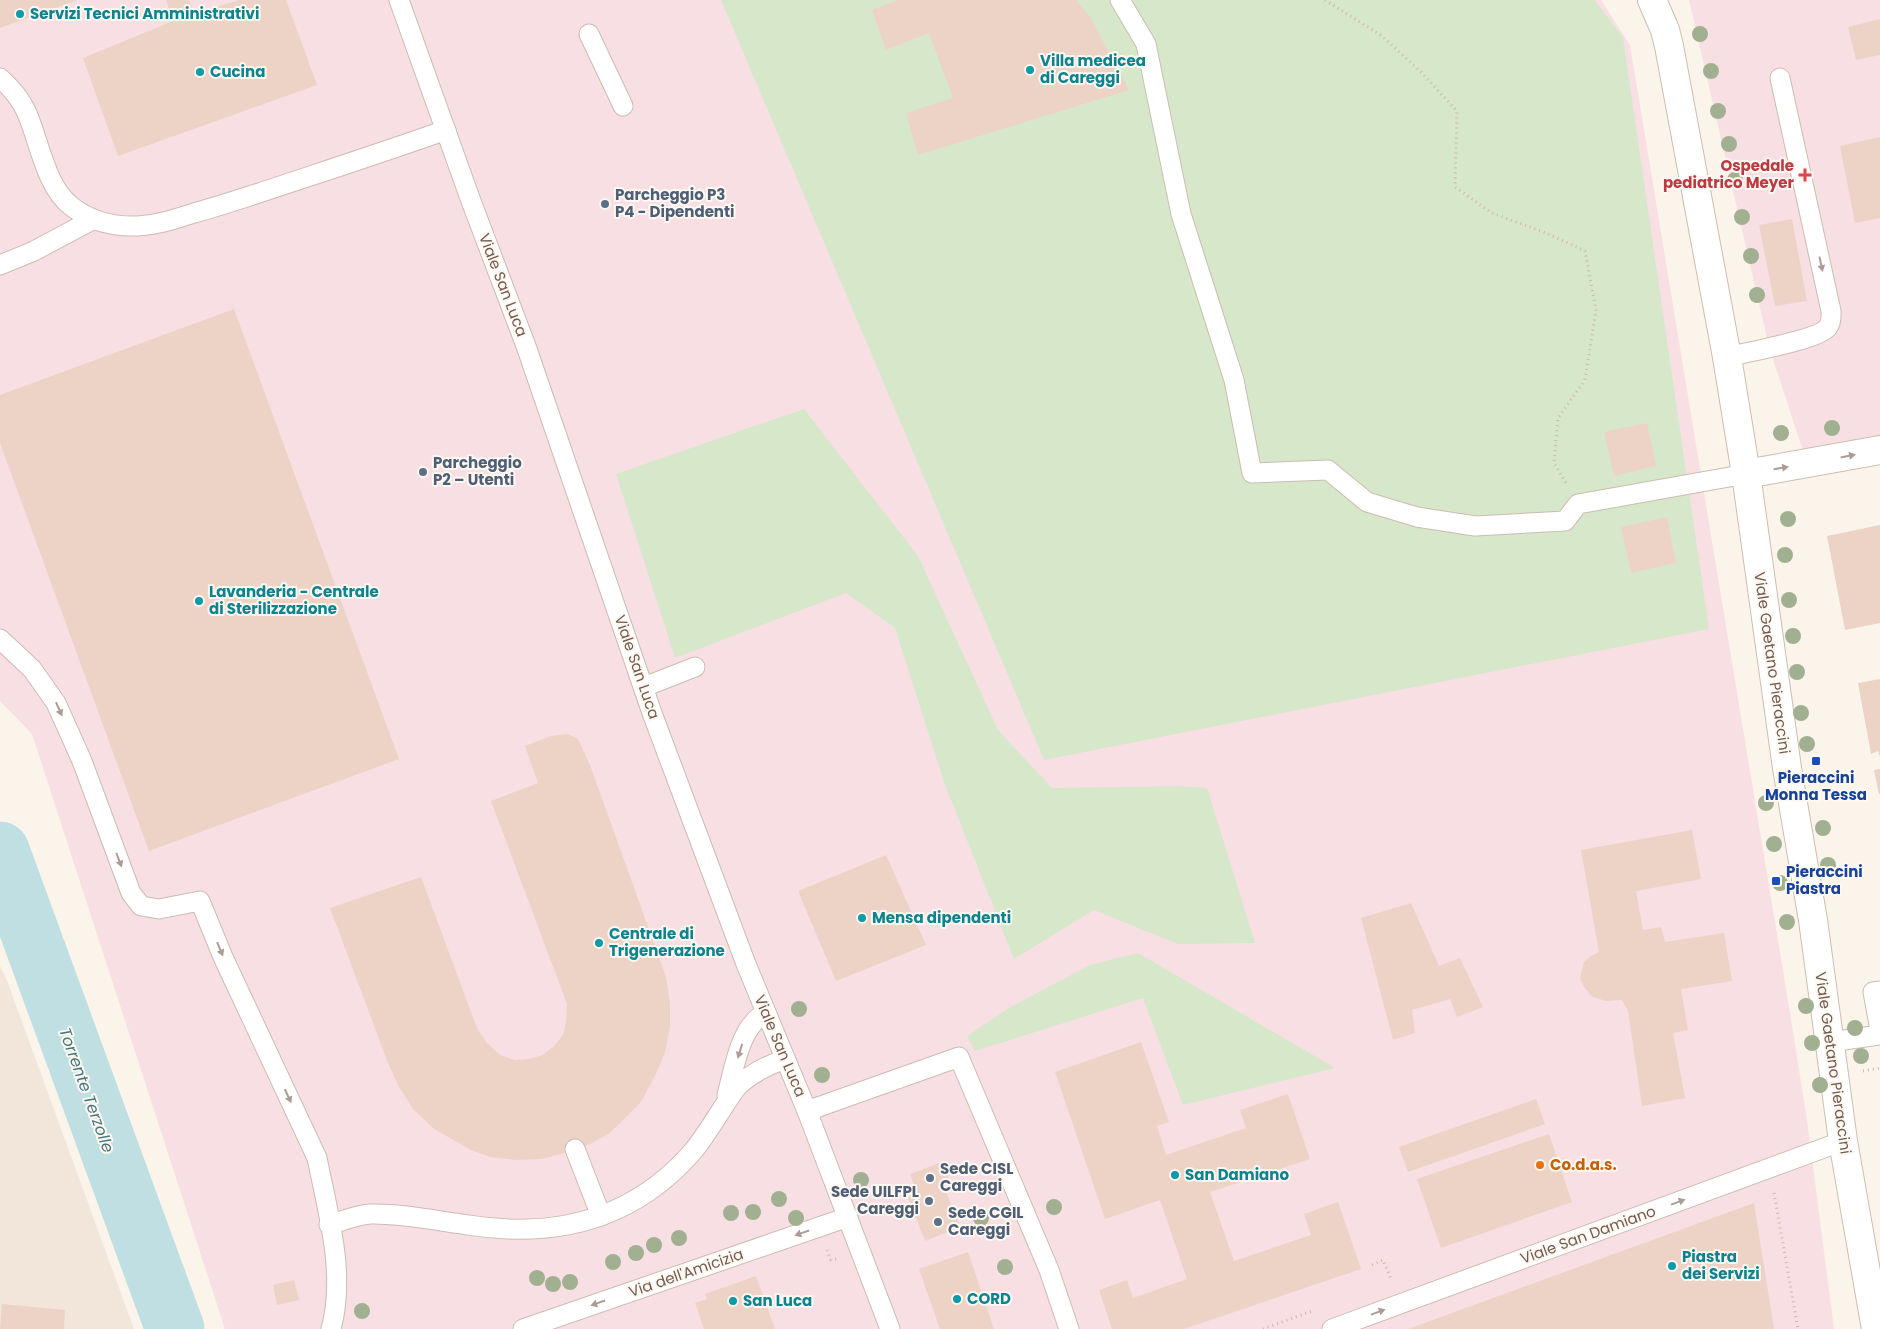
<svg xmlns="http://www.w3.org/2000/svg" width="1880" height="1329" font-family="Poppins,sans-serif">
<rect width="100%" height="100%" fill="#fbf4eb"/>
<polygon fill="#f2e5da" points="0,966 6,978 134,1329 0,1329"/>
<g fill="#f8dfe3">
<polygon points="0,0 1601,0 1630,45 1790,1013 1807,1120 1834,1329 225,1329 32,734 0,701"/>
<polygon points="1689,0 1880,0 1880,437 1803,451 1769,347"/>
</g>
<g fill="#d7e7ca">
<polygon points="721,0 1595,0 1623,38 1709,629 1044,760"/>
<polygon points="804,409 918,556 998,730 1052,788 1181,786 1207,788 1255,943 1178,944 1094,910 1014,959 944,782 895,628 846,593 675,658 616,474"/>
<polygon points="1138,953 1335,1068 1183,1105 1143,998 975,1051 967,1036 1009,1008 1090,965"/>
</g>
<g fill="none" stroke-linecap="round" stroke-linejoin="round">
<polyline stroke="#c0dfe3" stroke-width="59" points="0,851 175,1329"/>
</g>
<g fill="#edd3c5">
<polygon points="0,0 78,0 0,28"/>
<polygon points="166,0 189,0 194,14 239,0 286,0 317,85 118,156 83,58 173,21"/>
<polygon points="898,0 1076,0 1090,17 1129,90 918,155 906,113 953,98 929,33 886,50 872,10"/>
<polygon points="1880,19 1880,55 1856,60 1848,27"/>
<polygon points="1880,137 1880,218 1855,223 1840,146"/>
<polygon points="1792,219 1807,301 1775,306 1759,225"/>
<polygon points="234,309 399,759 149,851 0,443 0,395"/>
<polygon points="1647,423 1656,466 1614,476 1604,432"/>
<polygon points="1667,517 1676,563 1631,573 1621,527"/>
<polygon points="1880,525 1880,623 1845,630 1827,536"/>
<polygon points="1880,679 1880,755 1879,755 1878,751 1871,754 1858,683"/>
<polygon points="568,734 578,739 590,765 666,977 670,1003 670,1027 665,1052 656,1074 641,1102 610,1133 590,1144 568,1152 542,1159 516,1160 490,1157 471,1150 434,1129 413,1109 398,1085 388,1063 330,908 421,877 477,1028 487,1043 500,1055 515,1060 529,1059 543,1055 554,1046 563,1035 566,1021 567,1004 491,801 538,783 525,746 551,736"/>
<polygon points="1880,769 1880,794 1879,794 1874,770"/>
<polygon points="1692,830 1701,879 1636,891 1643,930 1661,927 1665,942 1724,933 1732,981 1681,989 1688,1030 1673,1033 1685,1098 1642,1106 1628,1011 1622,1000 1606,1001 1593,997 1584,987 1580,978 1584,962 1591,956 1599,952 1581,850"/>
<polygon points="886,855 926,945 836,981 798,891"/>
<polygon points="1411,903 1439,966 1460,958 1483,1007 1457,1017 1450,999 1412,1010 1415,1033 1393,1040 1361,918"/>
<polygon points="1141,1042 1169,1122 1157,1126 1166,1155 1246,1128 1240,1110 1288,1094 1310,1159 1210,1192 1234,1261 1311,1235 1304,1214 1338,1202 1361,1269 1184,1329 1112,1329 1099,1290 1127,1280 1133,1298 1187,1279 1160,1200 1105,1219 1055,1072"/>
<polygon points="1536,1099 1545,1124 1408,1172 1399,1147"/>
<polygon points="1549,1134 1572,1202 1441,1248 1417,1179"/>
<polygon points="942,1162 950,1181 943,1184 960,1227 925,1241 908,1198 917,1194 910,1174"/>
<polygon points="1754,1203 1774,1329 1408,1329"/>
<polygon points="968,1252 994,1329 940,1329 919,1269"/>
<polygon points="756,1276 775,1329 704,1329 695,1303 707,1299 705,1294"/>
<polygon points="294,1280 299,1300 277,1305 273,1285"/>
<polygon points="2,1304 65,1310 64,1329 0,1329"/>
</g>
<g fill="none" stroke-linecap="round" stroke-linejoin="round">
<g stroke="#ccbcb1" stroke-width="21">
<g id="lane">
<polyline points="399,0 471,201 526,346 652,713 746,964 807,1111 890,1329"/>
<polyline points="1120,0 1146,44 1181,214 1234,380 1252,473 1328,470 1367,502 1417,517 1475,526 1565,521 1578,504 1746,474"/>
<polyline points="589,34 623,106"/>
<path d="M0 78C10 87 20 98 26 111 39 139 45 186 71 206 90 221 114 227 138 226 158 225 175 219 194 213 216 207 237 200 259 193 322 172 384 152 446 130"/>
<polyline points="0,265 34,251 94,219"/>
<path d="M1727 357C1746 352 1819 340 1828 327 1832 322 1831 316 1831 311L1780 78"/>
<path d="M0 639 32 669 56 703 82 761 131 893 141 906 159 909 200 901 223 957 317 1158C328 1213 346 1274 331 1329"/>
<polyline points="644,687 695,667"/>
<polyline points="1880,991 1873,992 1880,1030"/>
<polyline points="1830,1042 1880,1035"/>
<path d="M727 1095C734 1069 740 1025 766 1013"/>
<polyline points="807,1111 959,1057 1049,1270 1069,1329"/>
<polyline points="575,1149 601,1216"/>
<path d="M329 1225C342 1221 356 1215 370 1214 402 1213 436 1221 468 1225 556 1239 634 1220 694 1150 710 1130 722 1107 737 1087 751 1073 767 1066 785 1059"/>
<polyline points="523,1329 848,1217"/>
<polyline points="1332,1329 1843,1141"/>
</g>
</g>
<g stroke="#cebcaf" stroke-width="30">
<g id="secondary">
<polyline points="1652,0 1665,30 1669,46 1727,357 1746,474 1787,768 1813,920 1843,1141 1876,1329"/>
<polyline points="1746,474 1880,450"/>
</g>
</g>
<g stroke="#d3b6a8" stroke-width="3" stroke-dasharray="1 4" stroke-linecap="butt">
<polyline points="1325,0 1382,36 1422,73 1457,111 1455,187 1492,213 1546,233 1585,251 1596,310 1585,380 1558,418 1554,463 1566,483"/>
<polyline points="1863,1071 1880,1068"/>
<polyline points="1774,1193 1798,1329"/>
<polyline points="827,1250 831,1260 837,1259"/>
<polyline points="1372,1265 1383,1260 1391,1279"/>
<polyline points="1263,1329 1312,1311"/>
</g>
<use href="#lane" stroke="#fff" stroke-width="19"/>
<use href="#secondary" stroke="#fff" stroke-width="28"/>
</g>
<g fill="#a2b092">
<circle cx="1700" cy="34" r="8"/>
<circle cx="1711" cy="71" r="8"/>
<circle cx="1718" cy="111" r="8"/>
<circle cx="1729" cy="144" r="8"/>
<circle cx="1735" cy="180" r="8"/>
<circle cx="1742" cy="217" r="8"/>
<circle cx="1751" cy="256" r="8"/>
<circle cx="1757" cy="295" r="8"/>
<circle cx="1832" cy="428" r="8"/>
<circle cx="1781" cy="433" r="8"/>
<circle cx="1788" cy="519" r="8"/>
<circle cx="1785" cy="555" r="8"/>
<circle cx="1789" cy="600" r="8"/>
<circle cx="1793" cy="636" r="8"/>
<circle cx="1797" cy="672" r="8"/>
<circle cx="1801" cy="713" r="8"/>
<circle cx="1807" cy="744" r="8"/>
<circle cx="1766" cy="803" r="8"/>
<circle cx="1823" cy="828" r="8"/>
<circle cx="1774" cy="844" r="8"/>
<circle cx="1828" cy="865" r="8"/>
<circle cx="1780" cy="883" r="8"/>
<circle cx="1787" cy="922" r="8"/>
<circle cx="1806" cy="1006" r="8"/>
<circle cx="799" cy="1009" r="8"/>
<circle cx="1855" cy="1028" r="8"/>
<circle cx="1812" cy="1043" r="8"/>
<circle cx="1861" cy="1056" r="8"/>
<circle cx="822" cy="1075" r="8"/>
<circle cx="1820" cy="1085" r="8"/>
<circle cx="861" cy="1180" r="8"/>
<circle cx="779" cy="1199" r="8"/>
<circle cx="1054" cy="1207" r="8"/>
<circle cx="753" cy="1212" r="8"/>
<circle cx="731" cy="1213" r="8"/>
<circle cx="796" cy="1218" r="8"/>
<circle cx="981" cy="1218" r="8"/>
<circle cx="679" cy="1238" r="8"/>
<circle cx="654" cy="1245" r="8"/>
<circle cx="636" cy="1253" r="8"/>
<circle cx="613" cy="1262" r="8"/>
<circle cx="1005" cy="1267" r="8"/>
<circle cx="537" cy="1278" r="8"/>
<circle cx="570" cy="1282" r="8"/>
<circle cx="553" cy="1284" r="8"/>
<circle cx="362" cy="1311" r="8"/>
</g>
<defs><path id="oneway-solid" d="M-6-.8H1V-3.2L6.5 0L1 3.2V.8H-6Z" transform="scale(1.25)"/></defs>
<g fill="#ab9d96">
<use href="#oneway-solid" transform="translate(1821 264) rotate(78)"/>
<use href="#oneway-solid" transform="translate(1848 456) rotate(-11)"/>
<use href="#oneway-solid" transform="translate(1781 468) rotate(-9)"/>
<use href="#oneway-solid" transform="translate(59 709) rotate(66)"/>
<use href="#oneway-solid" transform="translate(119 860) rotate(69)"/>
<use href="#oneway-solid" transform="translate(220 949) rotate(67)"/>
<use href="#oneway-solid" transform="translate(740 1051) rotate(107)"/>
<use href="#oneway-solid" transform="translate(288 1096) rotate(65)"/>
<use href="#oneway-solid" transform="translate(1678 1202) rotate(-20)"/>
<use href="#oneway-solid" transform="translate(802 1233) rotate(161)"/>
<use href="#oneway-solid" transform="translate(598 1303) rotate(161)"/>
<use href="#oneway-solid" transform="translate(1378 1312) rotate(-20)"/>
</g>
<g fill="#0f9aa8" stroke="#fdf8f1" stroke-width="2">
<circle cx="20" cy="14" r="5"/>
<circle cx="1030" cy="70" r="5"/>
<circle cx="200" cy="72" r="5"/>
<circle cx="199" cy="601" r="5"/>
<circle cx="862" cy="918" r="5"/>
<circle cx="599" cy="943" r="5"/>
<circle cx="1175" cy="1175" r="5"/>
<circle cx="1672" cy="1266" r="5"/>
<circle cx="957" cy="1299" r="5"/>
<circle cx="733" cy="1301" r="5"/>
</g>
<path fill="#e0444e" stroke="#fdf8f1" stroke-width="2" d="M1802.5 167.5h5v5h5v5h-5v5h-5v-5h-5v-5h5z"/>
<g fill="#5c6f8a" stroke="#fdf8f1" stroke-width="2">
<circle cx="605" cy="204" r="5"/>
<circle cx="423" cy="472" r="5"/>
<circle cx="930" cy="1178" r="5"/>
<circle cx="929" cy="1201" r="5"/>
<circle cx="938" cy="1222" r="5"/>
</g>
<g fill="#1a4fb4" stroke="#fdf8f1" stroke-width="2">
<rect x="1811" y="756" width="10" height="10" rx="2.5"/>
<rect x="1771" y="876" width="10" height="10" rx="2.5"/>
</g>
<circle fill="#e8710a" stroke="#fdf8f1" stroke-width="2" cx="1540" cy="1165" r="5"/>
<g text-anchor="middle" stroke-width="4" stroke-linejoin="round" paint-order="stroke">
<g font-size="15" font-weight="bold" fill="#0d838f" stroke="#fdf8f1" text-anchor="start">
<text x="30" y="19">Servizi Tecnici Amministrativi</text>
<text x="1040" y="66">Villa medicea<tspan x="1040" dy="17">di Careggi</tspan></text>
<text x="210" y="77">Cucina</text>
<text x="209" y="597">Lavanderia - Centrale<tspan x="209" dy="17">di Sterilizzazione</tspan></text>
<text x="872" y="923">Mensa dipendenti</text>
<text x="609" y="939">Centrale di<tspan x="609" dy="17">Trigenerazione</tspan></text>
<text x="1185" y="1180">San Damiano</text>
<text x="1682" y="1262">Piastra<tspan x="1682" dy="17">dei Servizi</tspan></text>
<text x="967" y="1304">CORD</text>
<text x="743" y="1306">San Luca</text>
</g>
<g font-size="15" font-weight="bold" fill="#be3a42" stroke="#fdf8f1" text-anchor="end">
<text x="1794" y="171">Ospedale<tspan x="1794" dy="17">pediatrico Meyer</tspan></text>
</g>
<g font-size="15" font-weight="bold" fill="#4e5e75" stroke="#fdf8f1" text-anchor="start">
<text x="615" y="200">Parcheggio P3<tspan x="615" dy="17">P4 - Dipendenti</tspan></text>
<text x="433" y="468">Parcheggio<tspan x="433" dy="17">P2 – Utenti</tspan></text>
<text x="940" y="1174">Sede CISL<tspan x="940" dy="17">Careggi</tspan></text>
<text x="919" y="1197" text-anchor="end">Sede UILFPL<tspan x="919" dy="17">Careggi</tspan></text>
<text x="948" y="1218">Sede CGIL<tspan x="948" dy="17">Careggi</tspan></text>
</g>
<g font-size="15" fill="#735b50" stroke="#fdf8f1">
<text transform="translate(503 285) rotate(69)" y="5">Viale San Luca</text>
<text transform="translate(1772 663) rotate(82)" y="5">Viale Gaetano Pieraccini</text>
<text transform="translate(637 667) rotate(71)" y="5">Viale San Luca</text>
<text transform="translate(780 1046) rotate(67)" y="5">Viale San Luca</text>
<text transform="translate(1833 1063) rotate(82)" y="5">Viale Gaetano Pieraccini</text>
<text transform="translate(1588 1235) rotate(-20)" y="5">Viale San Damiano</text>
<text transform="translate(686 1273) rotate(-19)" y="5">Via dell'Amicizia</text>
</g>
<g font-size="15" font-weight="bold" fill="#164399" stroke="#fdf8f1">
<text x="1816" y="783">Pieraccini<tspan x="1816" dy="17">Monna Tessa</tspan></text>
<text x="1786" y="877" text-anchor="start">Pieraccini<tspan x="1786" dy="17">Piastra</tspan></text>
</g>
<g font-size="15" font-weight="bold" fill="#c56008" stroke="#fdf8f1" text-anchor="start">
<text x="1550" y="1170">Co.d.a.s.</text>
</g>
<g font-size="16" font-style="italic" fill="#48777d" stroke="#fdf8f1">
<text transform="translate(87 1090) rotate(70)" y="6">Torrente Terzolle</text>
</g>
</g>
</svg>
